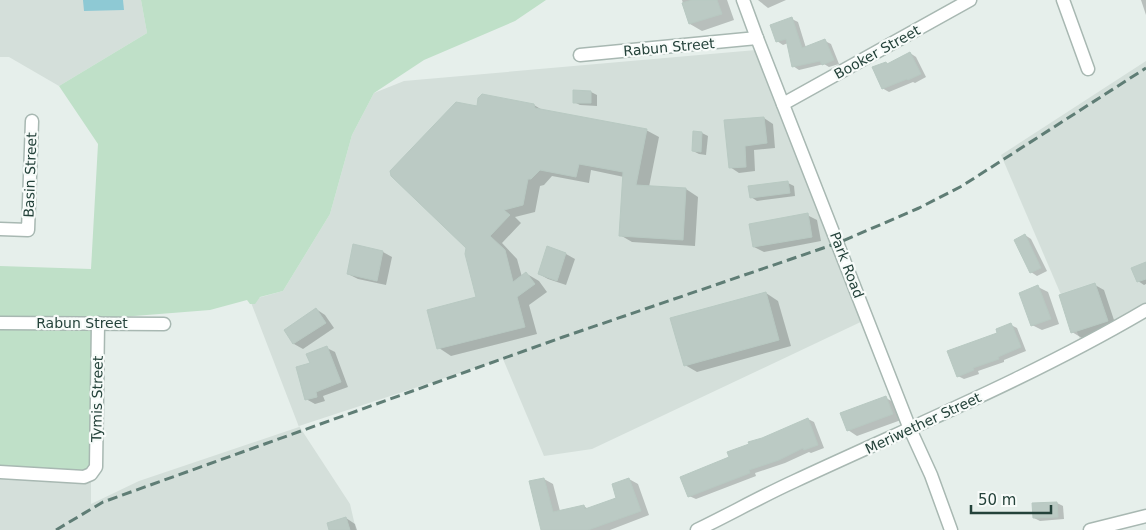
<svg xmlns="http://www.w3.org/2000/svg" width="1146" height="530" font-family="'DejaVu Sans',sans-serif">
<rect width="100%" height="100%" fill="#e6efeb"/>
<g fill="#d4dfda">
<polygon points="0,0 141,0 147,33 59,86 9,57 0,57"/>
<polygon points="756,50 867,319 592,449 544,456 503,359 299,426 350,504 356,530 0,530 0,471 91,475 91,504 139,481 299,427 250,300 283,291 330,214 352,135 374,93 404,81"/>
<polygon points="1146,61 1146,308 1083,346 1001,155"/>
</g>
<polygon fill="#bfe0c8" points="141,0 546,0 515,21 424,60 374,93 352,135 330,214 283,291 260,297 255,304 250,304 247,300 210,310 96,319 91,475 0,471 0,266 91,269 98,144 59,86 147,33"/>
<polygon fill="#8ec9d4" points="83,0 123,0 124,10 84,11"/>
<g fill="#0003">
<polygon points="682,0 727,0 734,20 702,31 690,24"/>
<polygon points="758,0 786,0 768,8"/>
<polygon points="1141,0 1146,0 1146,15"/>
<polygon points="792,19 798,22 806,48 825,41 831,44 839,64 829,67 824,64 799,70 793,66 788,43 783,45 777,41"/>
<polygon points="910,53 916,57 926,77 915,83 913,82 889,92 882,88 886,63 888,64"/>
<polygon points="591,92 597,95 597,106 580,105 574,102"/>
<polygon points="534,105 544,111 646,130 659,137 649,187 686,189 698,197 695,246 632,242 620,235 624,177 591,170 589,183 552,176 544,185 540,186 535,212 515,217 521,223 502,243 517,259 522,277 527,274 539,281 547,292 529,305 537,334 451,356 439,348 478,298 478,107"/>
<polygon points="764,118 773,124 775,148 754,150 755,171 739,173 730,167"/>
<polygon points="702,133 708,136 706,155 699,154 693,151"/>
<polygon points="788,183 794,186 795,196 757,201 751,197"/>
<polygon points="807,215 817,220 821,241 764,252 754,247"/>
<polygon points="1025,235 1031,239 1047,271 1037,276 1031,272"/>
<polygon points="354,246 383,252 392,257 386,285 358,279 348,274"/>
<polygon points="548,248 566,254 575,259 566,285 548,279 539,274"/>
<polygon points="1146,264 1146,284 1144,285 1138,281"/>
<polygon points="1095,285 1104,290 1116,326 1082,338 1072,332"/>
<polygon points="1038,287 1048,292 1059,324 1042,330 1032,325"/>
<polygon points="766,293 778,301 791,346 697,372 685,365"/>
<polygon points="316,309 325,315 334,328 303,349 294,344 285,330"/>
<polygon points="1011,325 1017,328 1026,351 1004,360 1004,362 978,371 979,374 964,379 958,376 999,334"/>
<polygon points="327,348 335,352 348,387 323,396 325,401 315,404 306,399 311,364"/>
<polygon points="886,398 895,403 901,420 857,436 848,430"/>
<polygon points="808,419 814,422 824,448 811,453 809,452 785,463 755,473 756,476 696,499 689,496 731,458 762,439"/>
<polygon points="544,479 553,484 560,511 584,506 588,509 618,498 629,479 638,484 649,515 610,530 542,530"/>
<polygon points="1057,503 1063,506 1064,519 1040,521 1034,518"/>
<polygon points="346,518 355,524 357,530 331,530"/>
</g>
<g fill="#bbcac4" stroke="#b8c9c2">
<polygon points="692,0 717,0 722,14 689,24 682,3"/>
<polygon points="792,17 802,48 825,39 834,60 822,65 820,61 792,67 786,39 776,42 770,25"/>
<polygon points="910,52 921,74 908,80 907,79 882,89 872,67 886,62 887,64"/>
<polygon points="573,90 591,91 591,103 573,103"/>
<polygon points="482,94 534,104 535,108 647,129 636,185 686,188 683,240 619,236 623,172 579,164 576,177 540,170 531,179 528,179 523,205 504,210 510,215 490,236 505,250 513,282 526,272 535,284 517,297 525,327 437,349 427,310 476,297 465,254 466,248 391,176 390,171 456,102 477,106 478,98"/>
<polygon points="764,117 767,143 745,146 746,167 729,168 724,120"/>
<polygon points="693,131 702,132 701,152 692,151"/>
<polygon points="788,181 790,193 750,198 748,186"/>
<polygon points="808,213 812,237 753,247 749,224"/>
<polygon points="1025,234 1041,268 1030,273 1014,240"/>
<polygon points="353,244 383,251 377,281 347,274"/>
<polygon points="547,246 566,253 557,281 538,274"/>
<polygon points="1146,262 1146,279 1137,282 1131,268"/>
<polygon points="1095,283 1108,321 1071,333 1059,295"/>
<polygon points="1038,285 1051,319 1031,326 1019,293"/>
<polygon points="766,292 779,340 684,366 670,318"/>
<polygon points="316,308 326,323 293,344 284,330"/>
<polygon points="1011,323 1021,347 998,357 999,359 973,368 974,370 957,377 947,351 997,333 996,329"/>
<polygon points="327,346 341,382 316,392 317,397 305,400 296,367 310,363 306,354"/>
<polygon points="886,396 893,414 847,431 840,413"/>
<polygon points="808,418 818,445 804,450 803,448 779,460 749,470 750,473 688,497 680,477 729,457 727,452 749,444 748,442 762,438"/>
<polygon points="544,478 553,512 584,505 585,509 616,498 612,484 629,478 641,511 588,530 541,530 529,481"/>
<polygon points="1057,502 1058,517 1033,518 1032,503"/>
<polygon points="346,517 350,530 329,530 327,523"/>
</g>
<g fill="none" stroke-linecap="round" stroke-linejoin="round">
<g stroke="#a8b8b2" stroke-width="15">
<g id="minor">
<polyline points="743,0 757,38 910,429 931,475 951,530"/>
<polyline points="1063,0 1088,69"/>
<polyline points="580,55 757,38"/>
<polyline points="783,104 970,0"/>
<polyline points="0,229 28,230 32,121"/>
<polyline points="0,323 164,324"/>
<polyline points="0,472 84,477 91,474 96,467 98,323"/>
<path d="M697 530C730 514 762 496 795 481 913 426 1034 376 1146 310"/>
<polyline points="1090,530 1146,516"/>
</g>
</g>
<use href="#minor" stroke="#fff" stroke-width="12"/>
<polyline stroke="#5f7d75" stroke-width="3" stroke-dasharray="10 5" stroke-linecap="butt" points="56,530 103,502 563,337 838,243 919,208 962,186 1146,68"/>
</g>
<g text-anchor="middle" stroke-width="4.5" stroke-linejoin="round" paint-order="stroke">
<g font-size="14" fill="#24423a" stroke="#f7fbf9">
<text transform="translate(669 47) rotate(-5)" y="5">Rabun Street</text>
<text transform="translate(877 52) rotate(-29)" y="5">Booker Street</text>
<text transform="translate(30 175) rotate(-88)" y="5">Basin Street</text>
<text transform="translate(847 265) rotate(69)" y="5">Park Road</text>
<text x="82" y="328">Rabun Street</text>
<text transform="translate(97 399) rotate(-89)" y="5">Tymis Street</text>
<text transform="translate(923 423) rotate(-25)" y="5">Meriwether Street</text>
</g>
</g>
<path d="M971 505v8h80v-8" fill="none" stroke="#24423a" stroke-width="2.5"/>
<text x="978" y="505" font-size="15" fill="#24423a" stroke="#f7fbf9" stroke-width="4" paint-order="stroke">50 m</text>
</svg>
